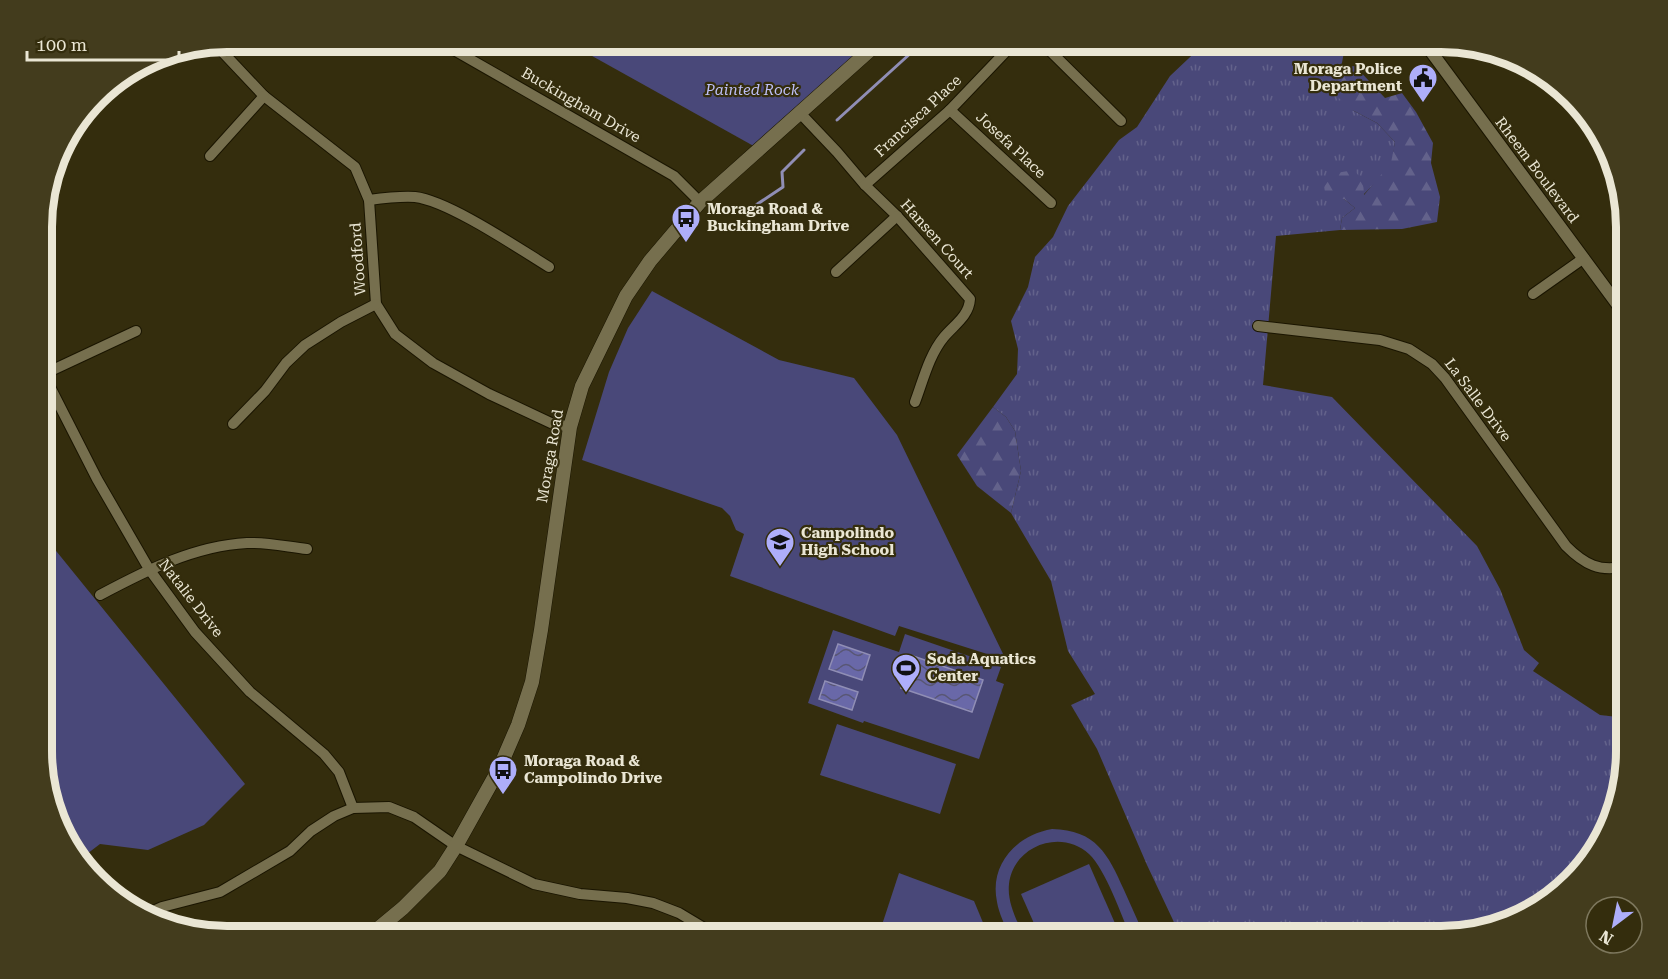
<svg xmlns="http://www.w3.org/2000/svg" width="1668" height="979" font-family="'Roboto Serif',serif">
<defs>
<pattern id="grass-tufts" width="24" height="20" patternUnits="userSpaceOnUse" patternTransform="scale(1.5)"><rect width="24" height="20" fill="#494879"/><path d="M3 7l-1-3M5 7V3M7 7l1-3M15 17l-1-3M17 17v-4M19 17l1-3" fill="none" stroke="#63628b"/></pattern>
<pattern id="forest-firs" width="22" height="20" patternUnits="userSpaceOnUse" patternTransform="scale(1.5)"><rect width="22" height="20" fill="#494879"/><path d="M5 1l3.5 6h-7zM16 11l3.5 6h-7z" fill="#63628b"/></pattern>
<pattern id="water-waves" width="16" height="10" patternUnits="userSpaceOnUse" patternTransform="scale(1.5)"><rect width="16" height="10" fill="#6968a8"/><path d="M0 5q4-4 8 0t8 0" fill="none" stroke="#585674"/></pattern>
</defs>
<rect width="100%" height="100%" fill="#342d0d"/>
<polygon fill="url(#grass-tufts)" points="1206,42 1328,42 1344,52 1341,68 1332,69 1354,111 1377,123 1395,142 1392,163 1379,179 1363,195 1344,199 1355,208 1342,218 1340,230 1276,236 1263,385 1332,397 1477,546 1500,589 1524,650 1539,663 1533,671 1600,715 1626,718 1626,763 1601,845 1534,912 1452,937 1181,937 1147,865 1097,749 1071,705 1095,694 1068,651 1051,581 1011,513 1021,471 1015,431 1006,417 993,407 1017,374 1018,349 1011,321 1028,287 1035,257 1053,237 1068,206 1119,140 1137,127 1170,76"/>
<g fill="url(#forest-firs)">
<polygon points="1355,66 1385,98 1402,93 1416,112 1433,143 1431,163 1440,197 1437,222 1402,229 1340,230 1342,218 1355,208 1344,199 1326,198 1324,186 1336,173 1354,170 1363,181 1364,195 1391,163 1395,142 1377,123 1354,111 1333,93 1332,69"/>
<polygon points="993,407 1006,417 1015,431 1021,471 1011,513 977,486 957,455"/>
</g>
<g fill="#494879">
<polygon points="567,42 879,42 759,149"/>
<polygon points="652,291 779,360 854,378 897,435 1006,660 899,626 895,636 730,576 744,534 736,530 730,516 722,508 582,460 609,372 628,328"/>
<polygon points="44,536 245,784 204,825 148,850 100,844 79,860 73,854 44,776"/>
<polygon points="833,630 899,652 905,634 1001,667 996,681 1004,684 979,759 864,721 863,723 808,703"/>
<polygon points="837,724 956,764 940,814 820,775"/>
<path d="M1052 829C1096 830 1108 854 1124 890 1131 906 1138 921 1145 937H1131C1121 915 1106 870 1089 854 1061 828 1013 846 1009 884 1007 903 1017 920 1024 937H1010C1005 925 999 914 997 902 989 864 1017 835 1052 829Z"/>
<polygon points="1089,864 1121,937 1040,937 1021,894"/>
<polygon points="899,873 974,901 989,937 878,937"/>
</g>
<g fill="url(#water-waves)" stroke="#908eb5" stroke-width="1.5">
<polygon points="838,644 870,655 862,680 829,669"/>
<polygon points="913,656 983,680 972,712 901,688"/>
<polygon points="825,681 858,692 852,710 819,699"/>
</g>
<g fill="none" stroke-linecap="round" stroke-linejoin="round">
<g stroke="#908eb5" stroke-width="3">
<polyline points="837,120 923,42"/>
<polyline points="744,213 783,187 782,172 804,150"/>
</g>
<g stroke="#1a1501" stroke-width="12">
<g id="minor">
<polyline points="440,42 674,176 700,202"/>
<polyline points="1041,42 1121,121"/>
<polyline points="215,44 264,96 355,167 369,200 376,304 395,334 433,363 489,394 551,423 570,427"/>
<polyline points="950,110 1051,203"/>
<path d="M800 113 837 152 865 185 897 216 970 299C969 316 954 325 944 337 929 355 923 381 915 402"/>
<polyline points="210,156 264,96"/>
<polyline points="865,185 950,110 1015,42"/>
<path d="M369 200C384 198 400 196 415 197 449 201 518 248 549 267"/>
<polyline points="836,272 897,216"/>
<polyline points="1533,294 1584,258"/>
<path d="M1258 326 1380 340 1409 349 1432 364 1445 378 1566 546C1584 564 1600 573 1626 566"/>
<polyline points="44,374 136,331"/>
<polyline points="44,375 97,479 149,569 195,632 250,692 324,754 339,772 353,808"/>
<polyline points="233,424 265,391 286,363 305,345 341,322 376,304"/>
<path d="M100 595C147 570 194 546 247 543 267 542 288 547 307 549"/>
<polyline points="144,915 162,907 220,892 290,851 311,831 334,816 353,808 389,807 414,817 456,846 534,884 580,894 627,898 653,903 679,913 719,937"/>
</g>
</g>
<g stroke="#1a1501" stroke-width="14">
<polyline id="tertiary" points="1424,42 1626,316"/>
</g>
<g stroke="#1a1501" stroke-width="15">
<polyline id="secondary" points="368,937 403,908 440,871 456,846 499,769 518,725 532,682 541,630 570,427 582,386 626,296 650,261 700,202 879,42"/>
</g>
<use href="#minor" stroke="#766f4e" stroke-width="10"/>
<use href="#tertiary" stroke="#766f4e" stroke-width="12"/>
<use href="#secondary" stroke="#766f4e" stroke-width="14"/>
</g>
<defs>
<g id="civic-pin" transform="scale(1.5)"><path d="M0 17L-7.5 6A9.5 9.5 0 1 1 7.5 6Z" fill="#aeaefa" stroke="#342d0d"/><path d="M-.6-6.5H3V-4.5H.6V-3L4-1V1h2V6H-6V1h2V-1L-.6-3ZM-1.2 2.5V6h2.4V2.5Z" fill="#111"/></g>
<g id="bus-pin" transform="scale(1.5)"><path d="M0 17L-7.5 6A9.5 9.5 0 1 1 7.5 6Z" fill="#aeaefa" stroke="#342d0d"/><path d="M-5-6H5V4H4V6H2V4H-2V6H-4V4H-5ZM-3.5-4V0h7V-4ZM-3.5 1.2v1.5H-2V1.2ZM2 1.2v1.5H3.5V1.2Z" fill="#111"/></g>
<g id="school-pin" transform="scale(1.5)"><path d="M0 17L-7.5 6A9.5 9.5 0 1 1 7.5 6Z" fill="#aeaefa" stroke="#342d0d"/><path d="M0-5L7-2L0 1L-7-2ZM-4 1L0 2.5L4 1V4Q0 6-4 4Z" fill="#111"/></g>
<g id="stadium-pin" transform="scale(1.5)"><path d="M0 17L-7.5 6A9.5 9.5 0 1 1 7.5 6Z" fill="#aeaefa" stroke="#342d0d"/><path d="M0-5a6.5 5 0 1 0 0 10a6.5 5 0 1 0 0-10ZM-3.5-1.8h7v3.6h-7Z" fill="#111"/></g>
</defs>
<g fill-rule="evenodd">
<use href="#civic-pin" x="1423" y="78"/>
<use href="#bus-pin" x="686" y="218"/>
<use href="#school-pin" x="780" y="542"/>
<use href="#stadium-pin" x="906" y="668"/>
<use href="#bus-pin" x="503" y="770"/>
</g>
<g text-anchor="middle" stroke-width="4.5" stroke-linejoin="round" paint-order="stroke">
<g font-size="15" font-weight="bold" fill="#eae6d4" stroke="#342d0d" text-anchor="start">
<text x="1402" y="74" text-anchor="end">Moraga Police<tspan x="1402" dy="17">Department</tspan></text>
<text x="707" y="214">Moraga Road &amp;<tspan x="707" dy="17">Buckingham Drive</tspan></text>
<text x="801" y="538">Campolindo<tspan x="801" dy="17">High School</tspan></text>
<text x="927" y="664">Soda Aquatics<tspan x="927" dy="17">Center</tspan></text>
<text x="524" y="766">Moraga Road &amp;<tspan x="524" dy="17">Campolindo Drive</tspan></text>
</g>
<g font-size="15" font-style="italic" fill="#bdbff6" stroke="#342d0d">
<text x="752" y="95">Painted Rock</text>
</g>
<g font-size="15" fill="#eae6d4" stroke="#342d0d">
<text transform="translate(581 105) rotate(30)" y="5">Buckingham Drive</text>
<text transform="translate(918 116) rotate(-43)" y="5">Francisca Place</text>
<text transform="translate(1011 145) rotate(43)" y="5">Josefa Place</text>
<text transform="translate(1537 170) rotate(53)" y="5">Rheem Boulevard</text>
<text transform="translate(937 239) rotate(48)" y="5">Hansen Court</text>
<text transform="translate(358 259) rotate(-94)" y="5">Woodford</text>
<text transform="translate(1478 400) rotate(53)" y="5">La Salle Drive</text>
<text transform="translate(550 456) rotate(-80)" y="5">Moraga Road</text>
<text transform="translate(191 598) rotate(52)" y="5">Natalie Drive</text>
</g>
</g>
<path d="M0 0H1668V979H0ZM227 52H1441A175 175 0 0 1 1616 227V751A175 175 0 0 1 1441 926H227A175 175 0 0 1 52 751V227A175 175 0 0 1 227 52Z" fill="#433c1d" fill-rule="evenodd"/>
<path fill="none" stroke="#eae6d4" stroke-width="8" d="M227 52H1441A175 175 0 0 1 1616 227V751A175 175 0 0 1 1441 926H227A175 175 0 0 1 52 751V227A175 175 0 0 1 227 52Z"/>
<g transform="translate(1614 925) rotate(212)"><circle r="28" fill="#342d0d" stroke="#7d775d" stroke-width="1.5"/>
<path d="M0-4.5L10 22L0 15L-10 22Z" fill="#aeaefa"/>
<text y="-9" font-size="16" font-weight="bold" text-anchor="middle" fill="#eae6d4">N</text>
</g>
<path d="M27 51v9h152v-9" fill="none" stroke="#eae6d4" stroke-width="3"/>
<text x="36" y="51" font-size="18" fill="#eae6d4" stroke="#342d0d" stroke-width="4.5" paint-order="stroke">100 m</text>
</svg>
